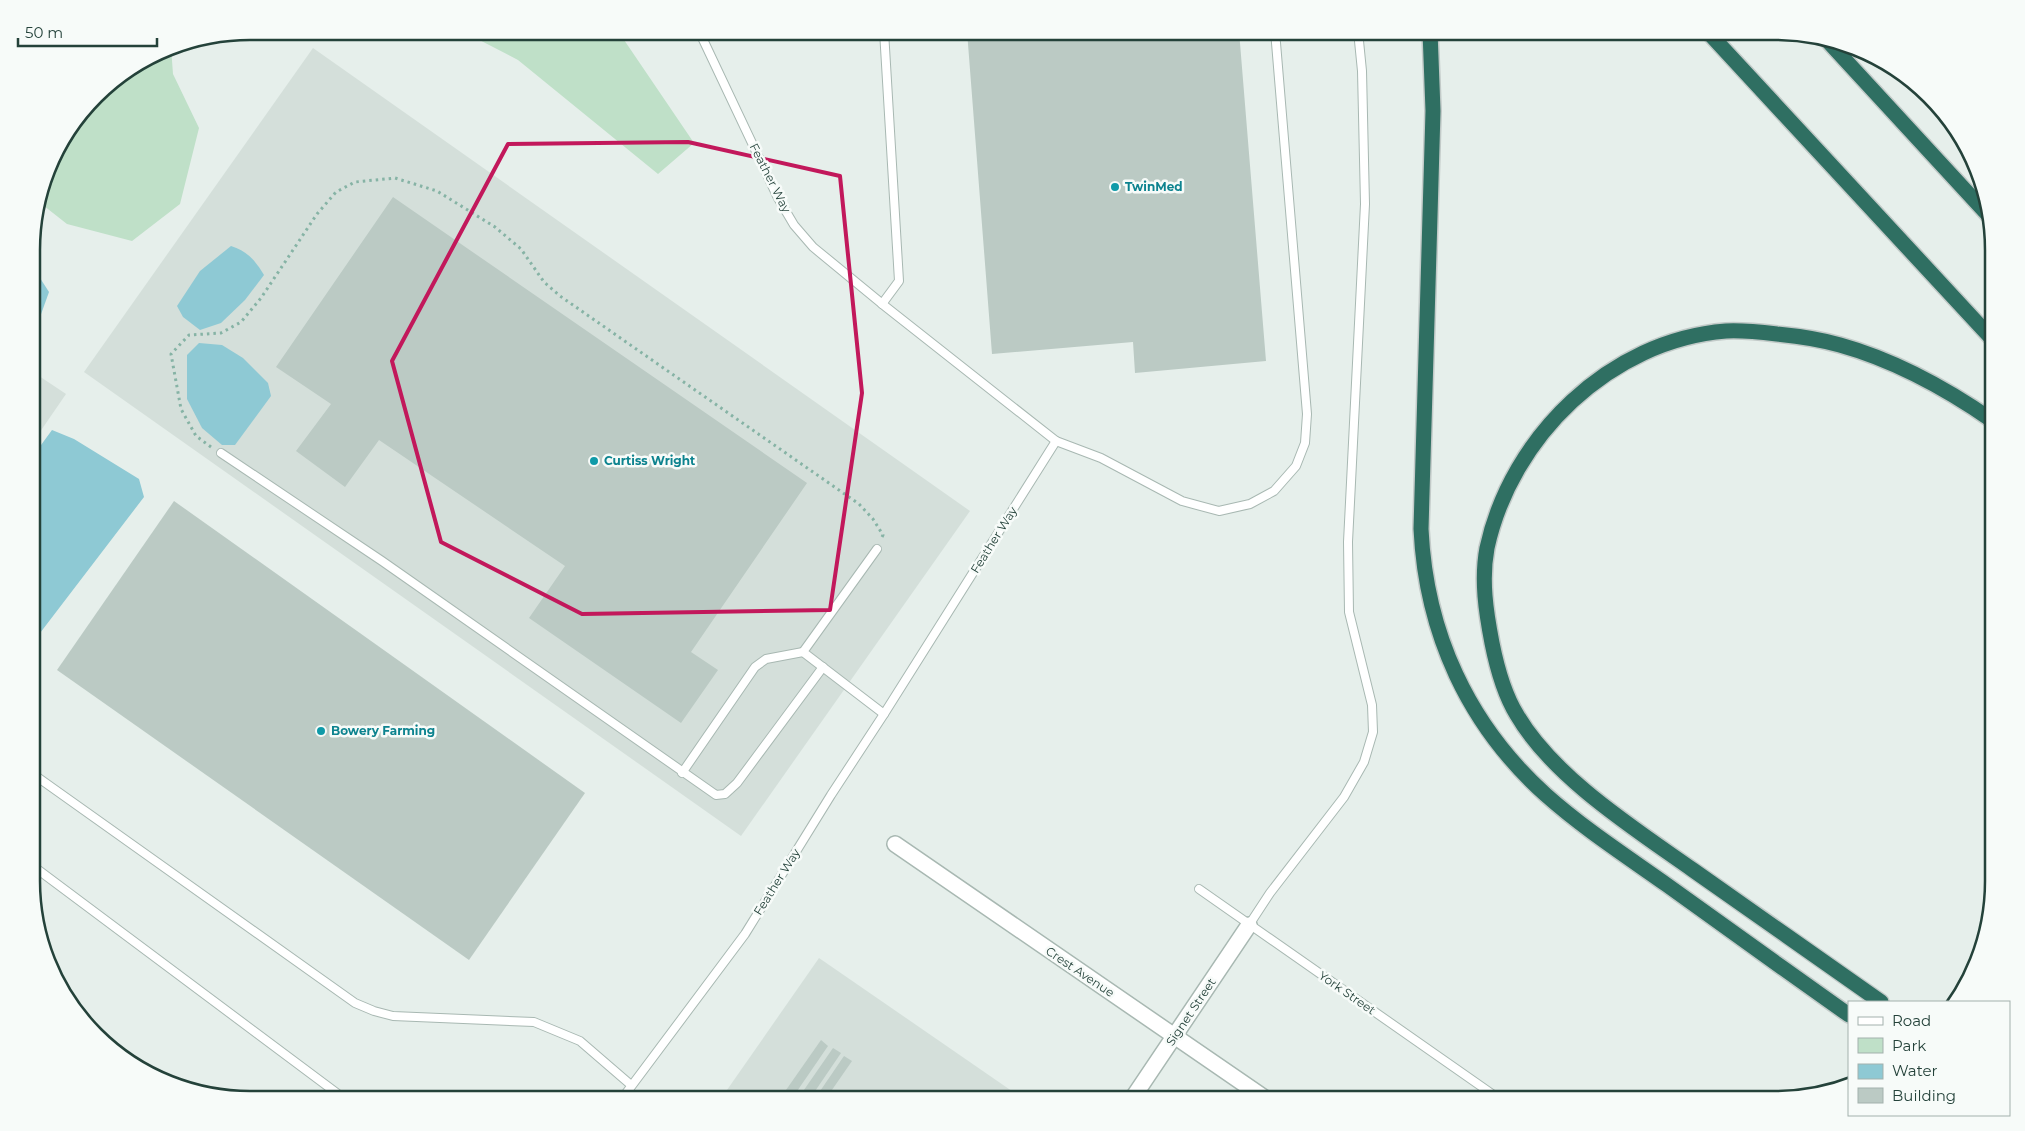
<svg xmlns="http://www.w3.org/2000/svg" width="2025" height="1131" font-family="Montserrat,sans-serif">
<rect width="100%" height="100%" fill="#e6efeb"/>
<g fill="#d4dfda">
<polygon points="313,48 970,511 741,836 84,372"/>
<polygon points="33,372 66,394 33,442"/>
<polygon points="819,958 1025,1100 720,1100"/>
</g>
<g fill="#bfe0c8">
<polygon points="462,31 618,31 694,143 658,174 518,60"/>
<polygon points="171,47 173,74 199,128 180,204 132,241 67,224 39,202 54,153 106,86 167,48"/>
</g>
<g fill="#8ec9d4">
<path d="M231 246C247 251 255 260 264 275L245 300 221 323 200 330 183 317 177 306 200 271Z"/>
<polygon points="33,278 40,278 49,292 35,331 33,333"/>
<polygon points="199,343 222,345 243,358 268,383 271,396 235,445 222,445 202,428 187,399 187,355"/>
<polygon points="52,430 74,439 139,479 144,497 37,637 33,647 33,456"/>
</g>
<g fill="#bbcac4">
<polygon points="967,31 1239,31 1266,361 1135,373 1133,342 992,354"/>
<polygon points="393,197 807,483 691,652 718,670 681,723 529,618 565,566 379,440 345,487 296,451 331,404 276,367"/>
<polygon points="174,501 585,793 469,960 57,670"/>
<polygon points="821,1040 828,1046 791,1100 779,1100"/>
<polygon points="833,1048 841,1053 809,1100 797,1100"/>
<polygon points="844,1056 852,1061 825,1100 814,1100"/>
</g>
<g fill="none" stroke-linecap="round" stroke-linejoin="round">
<g stroke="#a8b8b2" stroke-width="10">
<g id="service">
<polyline points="882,304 899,281 884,31"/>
<polyline points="1056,441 1101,458 1182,501 1219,511 1250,504 1274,491 1296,466 1305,443 1307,414 1275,31"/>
<polyline points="221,453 382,561 716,795 725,794 737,783 823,667"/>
<polyline points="877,549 803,652 884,714"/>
<polyline points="682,773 755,667 766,659 803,652"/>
<polyline points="33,774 355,1003 374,1011 393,1016 534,1022 580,1041 631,1085"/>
<polyline points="33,866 346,1100"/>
<polyline points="1199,889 1495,1096"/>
<polyline points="1249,925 1270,893 1344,797 1364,762 1373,732 1372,705 1349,612 1348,542 1365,204 1362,71 1358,31"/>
<polyline points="621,1100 745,934 831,795 884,714 1056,441 886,307 813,247 794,225 778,198 699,31"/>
</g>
</g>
<g stroke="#a8b8b2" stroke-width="18">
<g id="minor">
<polyline points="895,844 1266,1099"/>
<polyline points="1132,1099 1249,925"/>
</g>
</g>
<g stroke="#c2cac8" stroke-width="18">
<g id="motorway">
<path d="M1430 31 1433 111 1421 529C1426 633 1468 725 1546 795 1583 828 1626 856 1667 885 1728 929 1788 972 1849 1015"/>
<polyline points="1707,31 1993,340"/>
<polyline points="1825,38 1989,216"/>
<path d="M1881 1002C1818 958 1756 914 1693 870 1635 829 1553 777 1517 715 1504 694 1497 668 1492 643 1486 612 1481 580 1487 548 1511 437 1610 340 1726 331 1742 330 1760 332 1777 334 1798 336 1819 339 1840 345 1894 360 1947 389 1993 421"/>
</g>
</g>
<polyline stroke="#86b3a5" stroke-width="3" stroke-dasharray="2.5 4" stroke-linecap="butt" points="211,447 196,436 181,409 171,354 189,335 221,333 241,322 261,298 317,214 336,192 355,182 395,178 437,191 495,227 521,249 544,282 560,296 859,504 873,519 883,535 882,537"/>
<use href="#service" stroke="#fff" stroke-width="8"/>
<use href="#minor" stroke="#fff" stroke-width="15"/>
<use href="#motorway" stroke="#2f6f62" stroke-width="15"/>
</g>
<path fill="none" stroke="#c2185b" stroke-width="4" stroke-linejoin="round" d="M688 142 840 176 862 393 830 610 582 614 441 542 392 361 508 144Z"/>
<g fill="#0f9aa8" stroke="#f7fbf9" stroke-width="2">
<circle cx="1115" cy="187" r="5"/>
<circle cx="594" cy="461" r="5"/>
<circle cx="321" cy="731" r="5"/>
</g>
<g text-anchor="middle" stroke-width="5" stroke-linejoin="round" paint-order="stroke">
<g font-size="12" fill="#24423a" stroke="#f7fbf9">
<text transform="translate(770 178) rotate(63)" y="4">Feather Way</text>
<text transform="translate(994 540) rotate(-58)" y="4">Feather Way</text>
<text transform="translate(777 882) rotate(-58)" y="4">Feather Way</text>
<text transform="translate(1080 972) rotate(34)" y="4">Crest Avenue</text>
<text transform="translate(1347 993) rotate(35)" y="4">York Street</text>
<text transform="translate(1191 1012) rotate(-56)" y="4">Signet Street</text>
</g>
<g font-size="12" font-weight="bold" fill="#0d838f" stroke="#f7fbf9" text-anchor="start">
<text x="1125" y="191">TwinMed</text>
<text x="604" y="465">Curtiss Wright</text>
<text x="331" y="735">Bowery Farming</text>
</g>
</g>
<path d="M0 0H2025V1131H0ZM250 40H1775A210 210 0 0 1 1985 250V881A210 210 0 0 1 1775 1091H250A210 210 0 0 1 40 881V250A210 210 0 0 1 250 40Z" fill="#f7fbf9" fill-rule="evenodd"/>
<path fill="none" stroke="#24423a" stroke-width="2.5" d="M250 40H1775A210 210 0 0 1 1985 250V881A210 210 0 0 1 1775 1091H250A210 210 0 0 1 40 881V250A210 210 0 0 1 250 40Z"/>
<rect x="1848" y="1001" width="162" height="115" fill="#f7fbf9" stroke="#a3b1ad"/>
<rect x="1858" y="1017" width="25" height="8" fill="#ffffff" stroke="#a3b1ad"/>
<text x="1892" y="1026" font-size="15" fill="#24423a">Road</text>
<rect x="1858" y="1038" width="25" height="15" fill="#bfe0c8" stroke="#a3b1ad"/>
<text x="1892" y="1051" font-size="15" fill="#24423a">Park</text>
<rect x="1858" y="1064" width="25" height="15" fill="#8ec9d4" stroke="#a3b1ad"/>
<text x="1892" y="1076" font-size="15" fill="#24423a">Water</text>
<rect x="1858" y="1088" width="25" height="15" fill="#bbcac4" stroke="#a3b1ad"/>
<text x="1892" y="1101" font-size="15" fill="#24423a">Building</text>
<path d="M18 38v8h139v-8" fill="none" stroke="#24423a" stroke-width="2.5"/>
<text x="25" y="38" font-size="15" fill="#24423a" stroke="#f7fbf9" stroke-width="4" paint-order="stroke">50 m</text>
</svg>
